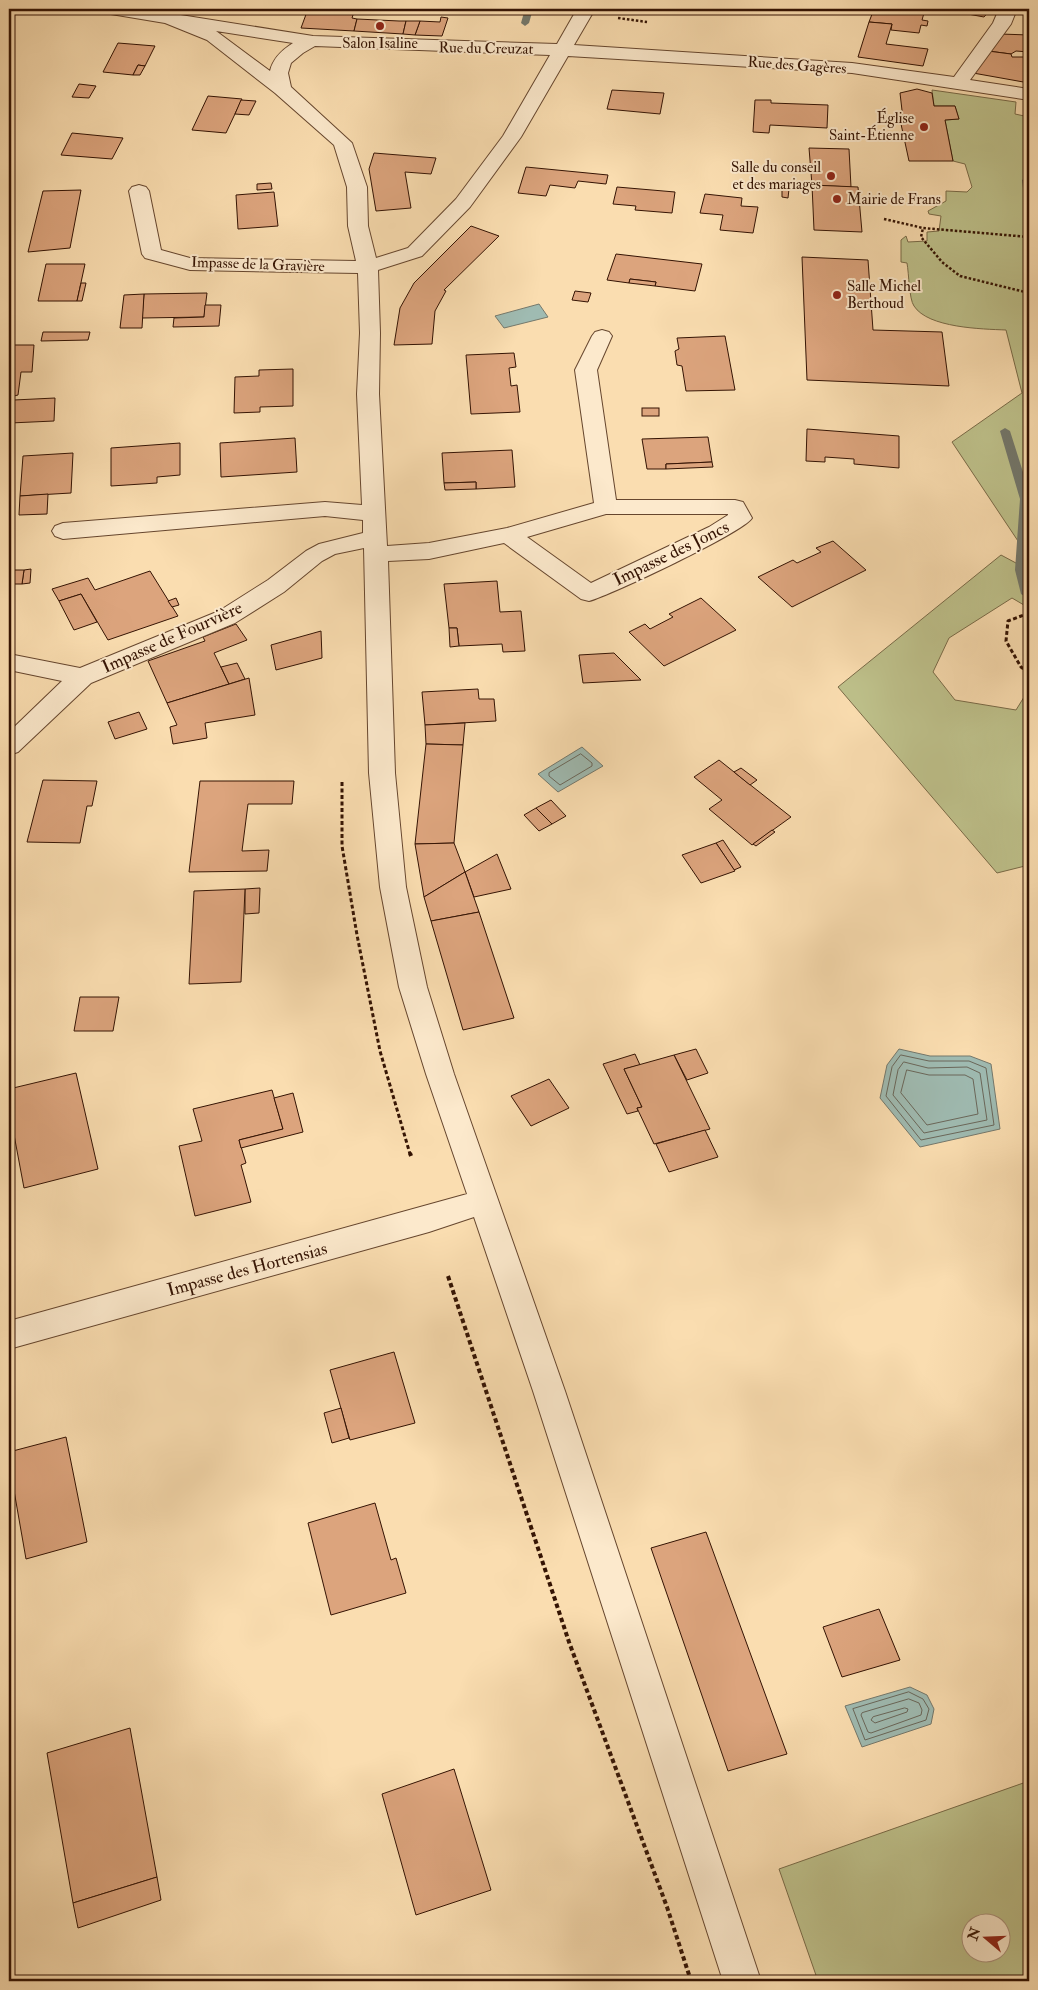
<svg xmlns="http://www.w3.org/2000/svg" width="1038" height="1990" font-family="'IM FELL Double Pica',serif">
<rect width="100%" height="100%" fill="#faddb0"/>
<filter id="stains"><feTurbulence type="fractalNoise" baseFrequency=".004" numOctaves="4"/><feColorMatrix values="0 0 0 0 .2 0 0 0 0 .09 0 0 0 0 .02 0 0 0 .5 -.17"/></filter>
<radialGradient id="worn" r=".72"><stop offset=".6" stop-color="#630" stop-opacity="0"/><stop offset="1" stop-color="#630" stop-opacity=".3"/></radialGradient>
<g fill="#bec18b" stroke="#796a47" fill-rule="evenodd">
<path d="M932 90 1016 102 1015 114 1029 117V541H1018L952 442 1022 393 1006 330C982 329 928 328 914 306 909 299 909 274 907 263L901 262V240L906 236 908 242 927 241V232L939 231 941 216 929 214 928 211 946 201V191L967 192 972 187 965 164 953 161 945 120 959 119 955 106H934Z"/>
<polygon points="1001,555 1029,570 1029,608 1012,598 949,638 933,672 955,700 1016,710 1029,689 1029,865 997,873 838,687"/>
<path d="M1029 1781V1981H818L779 1869ZM1000 1922V1952H970V1922Z"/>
</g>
<g fill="#9fbbb2" stroke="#74786c">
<polygon points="539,304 548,317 504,328 495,316"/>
<polygon points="582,747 603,766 558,792 538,774"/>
<polygon points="899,1049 930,1056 970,1056 991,1064 1000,1129 920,1147 880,1098 887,1065"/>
<polygon points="910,1687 927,1695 934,1709 931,1724 862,1747 845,1706"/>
</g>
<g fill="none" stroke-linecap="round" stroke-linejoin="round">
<g stroke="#6a675a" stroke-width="1">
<polygon points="581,754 592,763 592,766 560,785 549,776 549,773"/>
<polygon points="901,1055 929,1061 969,1061 986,1068 994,1125 921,1140 886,1096 892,1067"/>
<polygon points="904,1062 928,1068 967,1067 980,1073 987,1120 924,1133 893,1095 898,1070"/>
<polygon points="907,1070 929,1075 965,1075 973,1079 978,1114 927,1125 901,1093"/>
<polygon points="909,1692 923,1699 929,1709 926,1720 865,1740 853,1709"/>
<polygon points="909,1699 919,1703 922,1710 921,1715 871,1733 868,1732 861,1715 862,1713"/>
<polygon points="905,1708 908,1709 907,1712 875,1723 871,1720 873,1717"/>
</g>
<g fill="#74786c" fill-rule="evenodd">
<polygon points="525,9 533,9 529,23 525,26 521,23"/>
<polygon points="1027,177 1029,178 1029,199 1024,196 1022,180"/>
<polygon points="1005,428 1010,431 1029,491 1027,570 1029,580 1029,597 1027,598 1021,594 1015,570 1020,499 1000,431"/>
</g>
</g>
<g fill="#dca47d" stroke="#341303">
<polygon points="308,9 355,9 352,18 357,19 354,31 301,28"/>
<polygon points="874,9 896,9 924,13 922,20 928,21 927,26 921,25 919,33 891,30 892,24 869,22"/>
<polygon points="896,9 925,9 924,13"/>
<polygon points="941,9 991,9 984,17"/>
<polygon points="441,17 448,18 442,36 415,35 420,21 440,22"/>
<polygon points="357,19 399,21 406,21 403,34 354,31"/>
<polygon points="406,21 420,21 415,35 403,34"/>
<polygon points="869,22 892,24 886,44 928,49 923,66 858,57"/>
<polygon points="1000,34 1029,35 1029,52 1016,51 1011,54 988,51"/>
<polygon points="118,43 155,46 145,66 138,65 133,75 103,72"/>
<polygon points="988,51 1011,54 1012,57 1024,57 1027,67 1029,67 1029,83 973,73"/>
<polygon points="138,65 145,66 140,75 133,75"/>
<polygon points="79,84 96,86 89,98 72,97"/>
<polygon points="917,89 932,93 934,106 955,106 959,119 945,120 953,161 909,161 901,124 897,124 895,120 903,119 900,93"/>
<polygon points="612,90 664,93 660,114 607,109"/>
<polygon points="208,96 242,99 226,133 192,130"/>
<polygon points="241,100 256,101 249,115 235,114"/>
<polygon points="755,100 771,100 771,103 828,105 827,128 770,125 769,133 753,132"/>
<polygon points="72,133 123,138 112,159 61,155"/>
<polygon points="809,148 849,149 851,187 812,185"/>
<polygon points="374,153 436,158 431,174 405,172 411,208 376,211 369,169"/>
<polygon points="526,167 608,175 606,184 578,181 575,188 550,185 546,196 518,193"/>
<polygon points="271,183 272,189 257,190 257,184"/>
<polygon points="812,185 858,187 862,232 814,230"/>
<polygon points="617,187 675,192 672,213 635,210 636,206 613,204"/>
<polygon points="782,189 789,189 788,198 782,197"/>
<polygon points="81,190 70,248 28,252 43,191"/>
<polygon points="274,192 278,226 238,229 236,195"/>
<polygon points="705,194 742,198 741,206 758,207 753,233 720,230 723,215 700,213"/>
<polygon points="471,226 499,236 444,290 446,291 435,311 432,344 394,345 400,308 414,283"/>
<polygon points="616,254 702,264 695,291 655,286 656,282 630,279 629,283 607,280"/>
<polygon points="802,257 868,260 873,330 942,332 949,386 807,380"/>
<polygon points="46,264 85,264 77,301 38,301"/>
<polygon points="630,279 656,282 655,286 629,283"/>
<polygon points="81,283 86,283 82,301 77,301"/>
<polygon points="575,291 591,293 588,302 572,300"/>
<polygon points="207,293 204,317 142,318 144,294"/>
<polygon points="144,294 142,328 120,328 124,295"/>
<polygon points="205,305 221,305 219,326 173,327 174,318 204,317"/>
<polygon points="43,332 90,332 88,340 41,341"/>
<polygon points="725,336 735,390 686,391 682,366 677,365 675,351 679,349 677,338"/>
<polygon points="9,345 34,345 32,372 21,372 18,395 14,396 14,400 55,398 54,421 10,423"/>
<polygon points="514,353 516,367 509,368 511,386 517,385 520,412 471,414 466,355"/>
<polygon points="293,369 293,406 260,407 260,412 234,413 235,377 259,376 259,370"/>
<rect x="642" y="408" width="17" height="8"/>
<polygon points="807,429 899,436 899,468 854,464 854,459 825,457 825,462 806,461"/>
<polygon points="708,437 712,462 666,464 666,469 647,469 642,439"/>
<polygon points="295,438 297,472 221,477 220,443"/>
<polygon points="180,443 180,475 157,477 157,483 111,486 111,448"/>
<polygon points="512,450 515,487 476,489 476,482 444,483 442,453"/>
<polygon points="73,453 71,493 20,496 23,456"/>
<polygon points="712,462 713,467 666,469 666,464"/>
<polygon points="476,482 476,489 445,490 444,483"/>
<polygon points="48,494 47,514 19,515 20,496"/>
<polygon points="833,541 866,570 792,607 758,577 793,560 797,563 821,552 816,548"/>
<polygon points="31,569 30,583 22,584 24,570"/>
<polygon points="9,570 24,570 22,584 9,584"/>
<polygon points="150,571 178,616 108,640 81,594 59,601 52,589 88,578 95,590"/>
<polygon points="497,581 500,612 521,611 525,651 503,652 502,644 459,646 457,628 449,628 444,584"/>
<polygon points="81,594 97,622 74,630 59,601"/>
<polygon points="176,598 179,605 172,607 168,601"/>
<polygon points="701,598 736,630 664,666 629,632 645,624 650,629 673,617 669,614"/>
<polygon points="236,624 247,640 214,653 229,684 167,703 148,661 205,641 203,637"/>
<polygon points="449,628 457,628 459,646 450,647"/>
<polygon points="321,631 322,658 276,670 271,645"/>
<polygon points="614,653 641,680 583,683 579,655"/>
<polygon points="237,663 245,679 229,684 221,667"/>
<polygon points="249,678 255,715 205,723 207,738 173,744 170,727 177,725 167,703"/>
<polygon points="478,689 479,699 494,699 496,721 425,725 422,692"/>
<polygon points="139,712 147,729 115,739 108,722"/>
<polygon points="465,723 463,745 426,744 425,725"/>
<polygon points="426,744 463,745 454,843 415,844"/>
<polygon points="719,760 734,772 791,817 752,845 709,809 722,800 694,777"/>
<polygon points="741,768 757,780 750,785 734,772"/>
<polygon points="43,780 97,781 92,806 87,806 80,843 27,842"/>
<polygon points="200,781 294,781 292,804 248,804 242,851 269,850 267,871 189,872"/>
<polygon points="551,800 566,816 552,824 536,808"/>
<polygon points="536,808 552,824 539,831 524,815"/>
<polygon points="772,830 775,832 756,846 753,844"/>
<polygon points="723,840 741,867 734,870 716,843"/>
<polygon points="454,843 465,872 424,897 415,844"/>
<polygon points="716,843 735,871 701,883 682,855"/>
<polygon points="497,854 511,889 474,897 465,872"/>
<polygon points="465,872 479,912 431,921 424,897"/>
<polygon points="260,888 259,913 245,914 245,889"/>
<polygon points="245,889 241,982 189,984 194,891"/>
<polygon points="479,912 514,1018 463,1030 431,921"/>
<polygon points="9,958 14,958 9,980"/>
<polygon points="80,997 119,997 113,1031 74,1031"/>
<polygon points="696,1049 708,1073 687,1080 674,1055"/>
<polygon points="635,1054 640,1065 624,1069 642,1107 637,1108 638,1111 627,1114 603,1064"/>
<polygon points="674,1055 710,1129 654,1144 637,1108 642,1107 624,1069"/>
<polygon points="76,1073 98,1169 24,1188 9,1108 9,1089"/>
<polygon points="549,1079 569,1108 531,1126 511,1096"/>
<polygon points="272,1090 283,1129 239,1140 246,1163 241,1165 251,1202 195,1216 179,1146 202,1141 193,1109"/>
<polygon points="293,1093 303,1132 241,1148 239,1140 283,1129 274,1098"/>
<polygon points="705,1130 718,1157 669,1172 656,1144"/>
<polygon points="394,1352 415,1423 350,1440 330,1370"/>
<polygon points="341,1408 349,1438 332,1443 324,1413"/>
<polygon points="66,1437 87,1542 26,1559 9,1462 9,1452"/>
<polygon points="375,1503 391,1560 396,1558 406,1593 331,1615 308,1523"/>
<polygon points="706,1532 787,1754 728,1771 651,1548"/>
<polygon points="879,1609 900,1660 842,1677 823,1627"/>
<polygon points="130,1728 157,1877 73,1903 47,1753"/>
<polygon points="454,1769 491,1890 416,1915 382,1794"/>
<polygon points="157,1877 161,1900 78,1928 73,1903"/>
</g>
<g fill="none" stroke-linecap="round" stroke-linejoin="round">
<g stroke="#66462e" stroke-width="2">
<path id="minor" d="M102 9H143L313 36 557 44 577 9H595L574 45 852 63 954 77 993 23 999 9H1017L1011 24 970 80 1029 89V100L852 73 568 56 521 137 470 207 422 256 378 270 380 333 379 394 387 546 429 543 507 528 594 503 575 370 592 336 595 332 602 330 609 332 612 336 597 370 616 500H735L743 502 752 518C744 532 611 595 589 601L581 599 504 543 429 559 388 561 395 773 406 887 427 987 454 1074 565 1391 761 1981H723L533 1391 474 1217 429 1232 9 1349V1321L467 1194 426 1074 399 987 380 887 369 773 364 548 335 554 322 561 284 592 235 623 91 683 18 752 9 755V732L62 681 9 670V654L80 668 219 611 268 580 306 551 319 544 363 533V520L325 516 63 539 55 536 52 531 55 526 63 523 325 502 362 505 357 394 360 333 358 273 190 270 145 258 142 254 129 191 132 187 139 185 146 187 149 191 161 250 190 258 356 261 348 226 347 187 334 145 275 93 207 40 165 23 105 13ZM216 31 293 43C282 50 273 58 270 71ZM315 46 550 55 503 136 456 199 408 248 376 258 368 226 367 187 352 143 291 87 288 73 291 63 303 53ZM606 514H728V515L709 527 591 583 527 537Z"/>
</g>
<g stroke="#341303" stroke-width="2.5" stroke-dasharray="2.5 2" stroke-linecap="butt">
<polyline points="618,18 647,22"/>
<polyline points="884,219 923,228"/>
<polyline points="1029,237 923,228 921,237 942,262 960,276 1029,293"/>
</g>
<g stroke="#341303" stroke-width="3" stroke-dasharray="4 2.5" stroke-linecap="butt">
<polyline points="1029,613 1008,621 1006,641 1021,667 1029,673"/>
<polyline points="342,782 342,846 357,935 380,1051 410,1154"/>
</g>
<g stroke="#341303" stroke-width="4" stroke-dasharray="4.5 3" stroke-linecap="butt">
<polyline points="410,1153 411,1156"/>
<polyline points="448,1276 569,1642 667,1907 691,1981"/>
</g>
<use href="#minor" fill="#fce9cc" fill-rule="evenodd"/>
</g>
<g fill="#8f2418" stroke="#fce9cc" stroke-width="2">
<circle cx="380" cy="26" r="5"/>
<circle cx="924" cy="127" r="5"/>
<circle cx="831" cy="176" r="5"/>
<circle cx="837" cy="199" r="5"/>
<circle cx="837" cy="295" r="5"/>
</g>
<g text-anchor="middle" stroke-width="4" stroke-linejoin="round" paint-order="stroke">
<g font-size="15" fill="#341303" stroke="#fce9cc" text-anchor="end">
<text x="380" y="48" text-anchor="middle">Salon Isaline</text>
<text x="914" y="123">Église<tspan x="914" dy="17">Saint-Étienne</tspan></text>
<text x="821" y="172">Salle du conseil<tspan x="821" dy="17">et des mariages</tspan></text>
<text x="847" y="204" text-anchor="start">Mairie de Frans</text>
<text x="847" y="291" text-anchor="start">Salle Michel<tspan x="847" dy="17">Berthoud</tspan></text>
</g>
<g font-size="15" fill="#341303" stroke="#fce9cc">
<text transform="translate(486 48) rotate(1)" y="5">Rue du Creuzat</text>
<text transform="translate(797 65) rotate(4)" y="5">Rue des Gagères</text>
<text transform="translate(258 264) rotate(2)" y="5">Impasse de la Gravière</text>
</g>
<g font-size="18" fill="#341303" stroke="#fce9cc">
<text transform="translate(671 553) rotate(-26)" y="6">Impasse des Joncs</text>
<text transform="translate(172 637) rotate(-24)" y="6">Impasse de Fourvière</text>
<text transform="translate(247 1269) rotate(-15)" y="6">Impasse des Hortensias</text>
</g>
</g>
<rect width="1038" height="1990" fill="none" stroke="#faddb0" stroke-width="30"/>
<rect x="10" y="10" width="1018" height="1970" fill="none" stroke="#341303" stroke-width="2.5"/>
<rect x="15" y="15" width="1008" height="1960" fill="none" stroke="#341303"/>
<g transform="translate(986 1938) rotate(289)"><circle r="24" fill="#fce9cc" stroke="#ac937c"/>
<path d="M0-4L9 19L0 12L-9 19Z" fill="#8f2418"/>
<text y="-8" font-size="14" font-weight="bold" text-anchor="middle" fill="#341303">N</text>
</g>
<rect width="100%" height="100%" filter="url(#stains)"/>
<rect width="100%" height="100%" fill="url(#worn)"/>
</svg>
